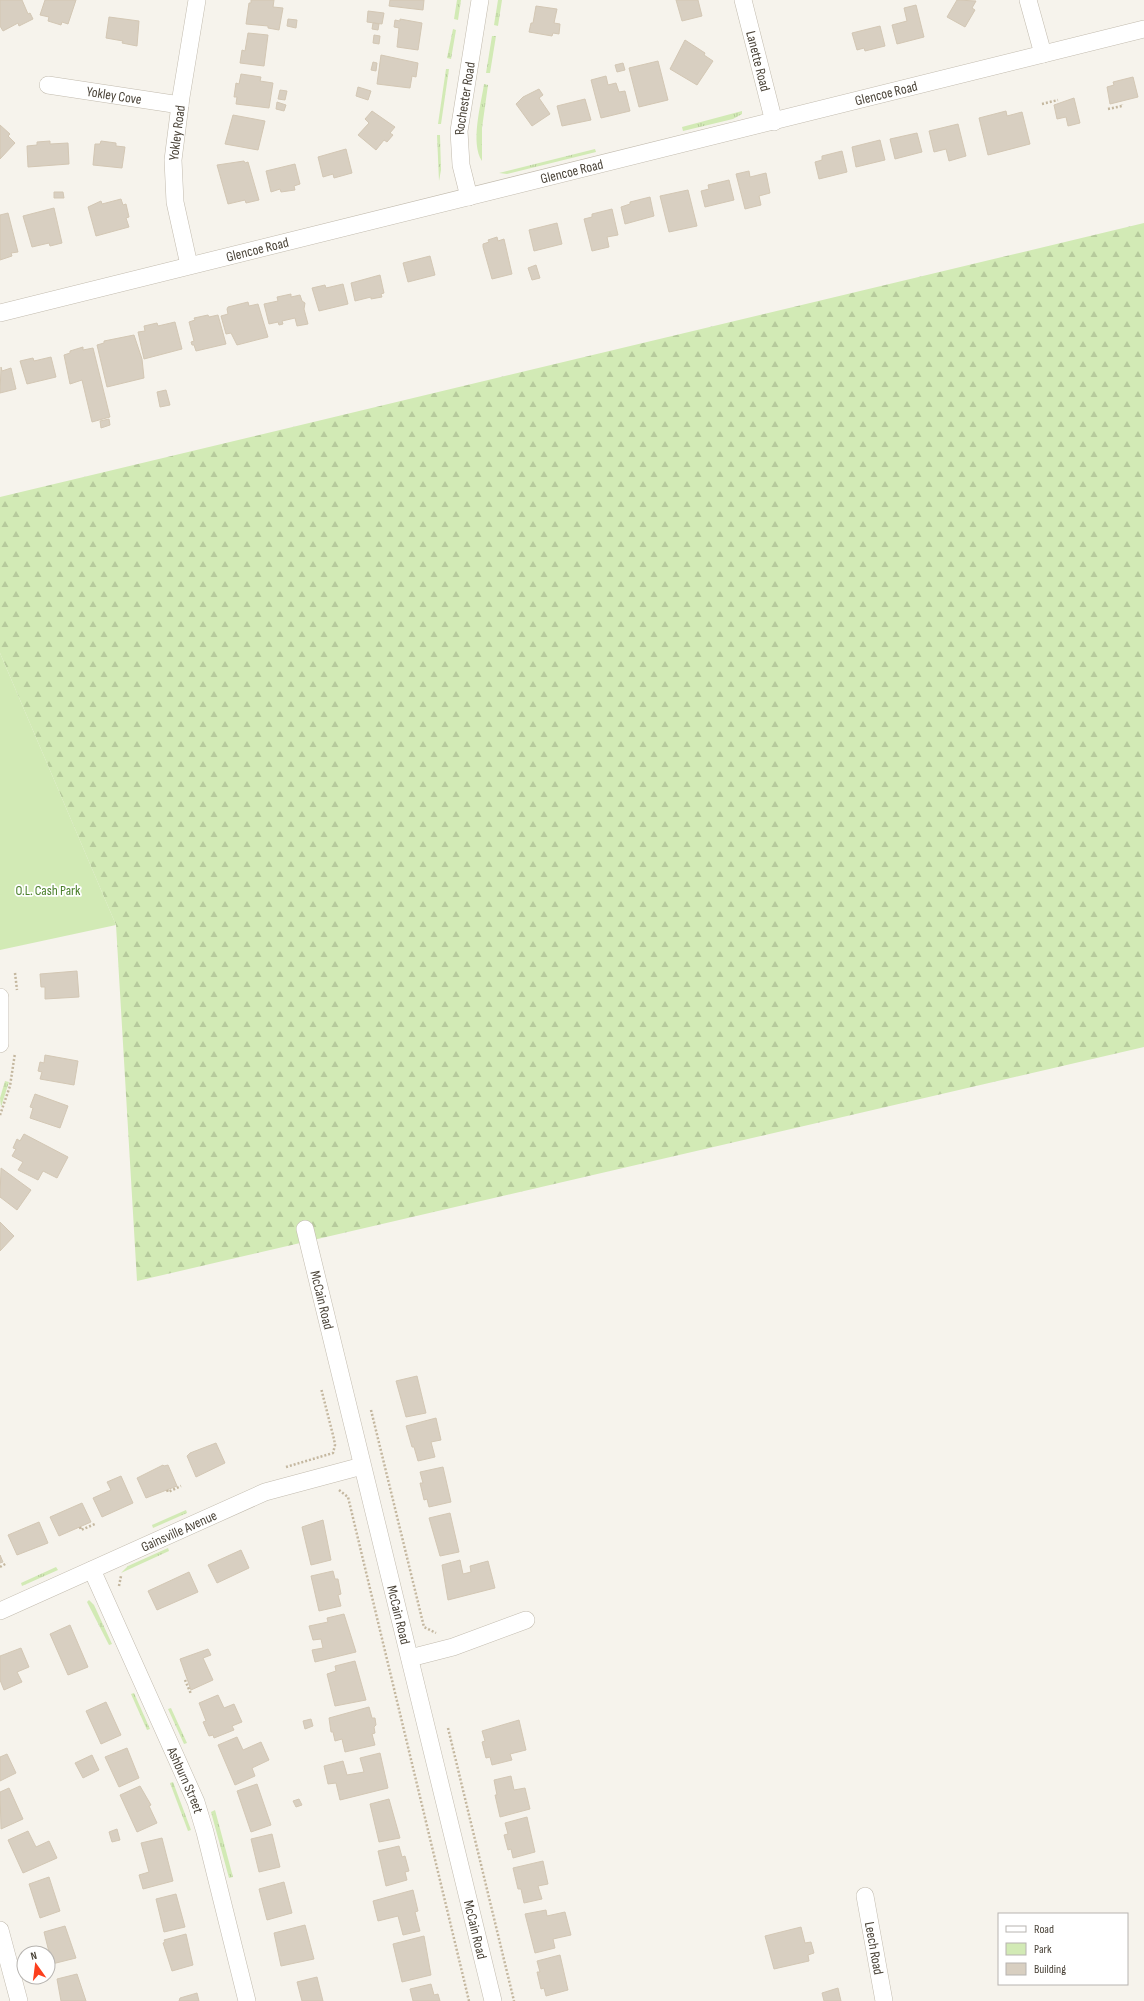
<svg xmlns="http://www.w3.org/2000/svg" width="1144" height="2001" font-family="'Sofia Sans Condensed',sans-serif">
<defs>
<pattern id="grass-tufts" width="24" height="20" patternUnits="userSpaceOnUse"><rect width="24" height="20" fill="#d2eab5"/><path d="M3 7l-1-3M5 7V3M7 7l1-3M15 17l-1-3M17 17v-4M19 17l1-3" fill="none" stroke="#b6ca9c"/></pattern>
<pattern id="forest-firs" width="22" height="20" patternUnits="userSpaceOnUse"><rect width="22" height="20" fill="#d2eab5"/><path d="M5 1l3.5 6h-7zM16 11l3.5 6h-7z" fill="#b6ca9c"/></pattern>
</defs>
<rect width="100%" height="100%" fill="#f6f3ec"/>
<g fill="url(#grass-tufts)">
<polygon points="457,0 461,0 458,20 454,19"/>
<polygon points="498,0 502,0 498,26 494,25"/>
<polygon points="453,29 456,30 451,59 447,58"/>
<polygon points="492,36 496,36 490,73 486,73"/>
<polygon points="446,69 449,69 441,124 438,124"/>
<path d="M484 84 488 85 482 128V161C470 143 481 105 484 84Z"/>
<polygon points="742,111 742,114 733,119 683,131 682,127"/>
<polygon points="437,135 440,135 441,170 439,181"/>
<polygon points="595,149 596,152 507,174 499,173"/>
<polygon points="5,1081 9,1082 1,1107 0,1098"/>
<polygon points="186,1510 187,1513 153,1528 152,1525"/>
<polygon points="168,1548 169,1551 121,1573 128,1566"/>
<polygon points="56,1567 58,1570 22,1586 21,1583"/>
<polygon points="89,1600 94,1605 112,1644 109,1645 87,1602"/>
<polygon points="134,1693 150,1729 147,1730 131,1694"/>
<polygon points="171,1708 187,1743 184,1744 168,1709"/>
<polygon points="173,1782 191,1830 188,1831 170,1783"/>
<polygon points="215,1810 233,1877 229,1878 211,1812"/>
</g>
<polygon fill="url(#forest-firs)" points="1144,223 1144,1047 137,1281 116,925 0,653 0,497"/>
<polygon fill="#d2eab5" points="0,653 116,925 0,950"/>
<g fill="#d8cfc1" stroke="#d3c7b4">
<polygon points="0,0 22,0 28,14 30,13 33,19 19,26 18,23 3,31 0,26"/>
<polygon points="45,0 76,0 68,24 62,22 61,25 48,21 49,17 40,15"/>
<polygon points="251,0 274,0 273,7 283,8 279,30 268,28 268,26 246,24 249,3 251,3"/>
<polygon points="390,0 424,0 423,10 389,6"/>
<polygon points="676,0 698,0 702,16 682,21"/>
<polygon points="957,0 976,1 972,8 975,10 965,27 947,17"/>
<polygon points="916,5 924,37 897,44 892,25 907,21 904,8"/>
<polygon points="536,6 557,9 554,23 560,24 559,34 553,33 552,36 529,32 531,23 533,23"/>
<polygon points="368,11 384,13 382,24 367,22"/>
<polygon points="109,17 139,21 137,46 122,43 123,41 106,38"/>
<polygon points="288,19 297,20 296,28 287,26"/>
<polygon points="400,19 422,23 418,50 397,47 399,28 394,27 395,20 400,21"/>
<polygon points="373,23 379,24 378,30 372,29"/>
<polygon points="880,26 885,46 865,51 864,48 857,50 852,33"/>
<polygon points="248,33 268,35 264,66 240,63 242,50 245,51"/>
<polygon points="374,35 380,36 379,44 373,43"/>
<polygon points="685,40 705,53 704,55 713,61 697,85 670,69"/>
<polygon points="381,55 418,63 416,77 412,76 410,88 377,84"/>
<polygon points="658,61 668,100 639,107 629,68"/>
<polygon points="373,62 377,63 376,71 371,70"/>
<polygon points="623,63 625,70 617,72 615,65"/>
<polygon points="241,74 261,77 260,81 273,83 269,108 236,104 237,97 234,97 236,83 239,84"/>
<polygon points="606,76 608,85 616,83 619,92 625,91 630,111 601,118 591,80"/>
<polygon points="1133,77 1138,97 1110,104 1107,87 1114,85 1113,82"/>
<polygon points="358,87 371,91 368,100 356,96"/>
<polygon points="539,89 543,95 539,98 550,114 532,126 516,104 523,97"/>
<polygon points="280,90 287,91 285,100 278,99"/>
<polygon points="1074,98 1080,123 1068,126 1066,117 1057,119 1054,105"/>
<polygon points="585,99 591,120 562,126 557,106"/>
<polygon points="277,102 286,105 284,111 276,109"/>
<polygon points="372,111 395,127 390,133 393,135 387,142 384,140 376,150 358,135 369,123 365,119"/>
<polygon points="1006,111 1007,116 1022,112 1030,144 988,155 979,118"/>
<polygon points="233,115 265,121 258,150 225,144"/>
<polygon points="958,124 966,156 949,161 946,149 934,152 929,131"/>
<polygon points="0,125 10,134 8,136 15,143 0,159"/>
<polygon points="917,133 922,152 895,159 890,139"/>
<polygon points="880,140 885,160 856,167 852,147"/>
<polygon points="50,141 50,144 68,143 69,164 28,167 27,146 37,145 37,142"/>
<polygon points="101,141 116,143 116,146 125,147 122,168 93,165 95,144 100,144"/>
<polygon points="346,149 352,173 334,178 333,174 323,177 318,157"/>
<polygon points="842,151 847,172 819,179 815,162 822,160 822,156"/>
<polygon points="244,161 245,163 248,162 259,200 246,203 245,200 228,204 217,165"/>
<polygon points="295,164 300,184 294,186 295,190 281,192 280,189 271,192 266,171"/>
<polygon points="749,171 750,177 766,173 770,193 759,196 761,205 745,209 736,174"/>
<polygon points="729,180 734,200 705,207 701,191 709,189 708,185"/>
<polygon points="688,190 697,226 669,232 660,196"/>
<polygon points="54,192 63,192 64,198 54,198"/>
<polygon points="650,197 654,216 625,224 621,207 630,204 630,202"/>
<polygon points="121,199 123,205 126,204 129,217 126,218 129,227 96,236 88,207 101,201 102,204"/>
<polygon points="54,208 62,243 50,246 49,243 32,247 23,216"/>
<polygon points="612,209 618,235 607,237 609,247 592,251 584,219 592,217 592,214"/>
<polygon points="8,213 18,252 11,253 12,256 0,260 0,215"/>
<polygon points="557,223 562,244 534,251 529,230"/>
<polygon points="497,237 498,241 504,239 512,274 492,279 483,247 483,244 489,242 488,240"/>
<polygon points="430,256 435,275 408,282 403,263"/>
<polygon points="536,265 540,278 532,280 528,268"/>
<polygon points="380,275 384,293 381,294 382,297 371,299 371,297 355,301 351,283"/>
<polygon points="343,284 348,304 319,311 312,288 325,285 326,288"/>
<polygon points="291,294 291,297 300,295 302,301 305,303 304,309 308,324 297,326 295,318 282,321 283,324 279,325 278,322 269,324 264,304 278,301 277,297"/>
<polygon points="248,302 249,306 258,304 268,337 237,345 231,333 226,334 221,316 228,314 227,309 228,307"/>
<polygon points="208,315 209,317 218,315 226,344 196,351 194,345 192,345 191,342 194,341 189,322 195,320 194,318"/>
<polygon points="175,322 182,349 144,359 138,332 145,331 144,326 157,323 158,326"/>
<polygon points="134,335 142,359 144,378 107,387 97,345 104,343 104,341"/>
<polygon points="83,347 83,350 93,348 110,417 92,422 82,380 70,384 64,355 70,353 70,351"/>
<polygon points="51,357 56,377 27,384 20,361 33,358 34,361"/>
<polygon points="1,367 2,371 11,368 16,389 0,393"/>
<polygon points="166,390 170,405 160,407 157,392"/>
<polygon points="109,419 110,425 101,428 100,421"/>
<polygon points="77,971 79,997 45,999 45,987 41,987 40,974"/>
<polygon points="45,1055 78,1061 74,1085 40,1079 42,1072 38,1071 40,1062 44,1063"/>
<polygon points="35,1094 68,1106 60,1128 30,1118 33,1108 30,1107"/>
<polygon points="24,1134 68,1157 57,1178 43,1171 38,1180 18,1170 23,1162 12,1156 16,1149 13,1148 17,1139 20,1141"/>
<polygon points="1,1168 31,1190 17,1210 0,1197"/>
<polygon points="0,1222 14,1236 0,1251"/>
<polygon points="417,1376 426,1413 406,1417 396,1381"/>
<polygon points="436,1418 441,1440 431,1442 435,1457 418,1461 414,1447 412,1447 406,1426"/>
<polygon points="216,1443 225,1463 196,1477 187,1456 190,1453"/>
<polygon points="163,1465 164,1466 168,1465 177,1486 146,1498 137,1478"/>
<polygon points="443,1467 451,1502 429,1507 427,1499 424,1500 420,1483 423,1483 420,1472"/>
<polygon points="121,1476 133,1503 102,1517 93,1498 111,1490 107,1482"/>
<polygon points="82,1503 91,1522 59,1536 50,1517"/>
<polygon points="450,1513 459,1552 440,1556 429,1518"/>
<polygon points="323,1520 331,1560 311,1565 302,1527"/>
<polygon points="39,1522 48,1543 17,1555 8,1535"/>
<polygon points="241,1550 249,1568 217,1583 208,1565"/>
<polygon points="0,1555 3,1562 0,1563"/>
<polygon points="460,1560 463,1574 471,1572 470,1566 488,1561 495,1588 448,1600 442,1565"/>
<polygon points="333,1571 335,1579 338,1579 341,1594 338,1595 341,1606 319,1611 311,1576"/>
<polygon points="189,1572 198,1592 157,1610 148,1591"/>
<polygon points="344,1614 356,1652 315,1662 312,1650 323,1648 321,1639 313,1640 309,1626 328,1622 327,1618"/>
<polygon points="70,1625 88,1667 68,1675 50,1634"/>
<polygon points="21,1648 29,1667 17,1672 22,1682 4,1690 0,1680 0,1656"/>
<polygon points="208,1649 211,1655 203,1658 213,1680 191,1690 180,1659"/>
<polygon points="355,1661 366,1700 335,1706 327,1674 336,1671 335,1666"/>
<polygon points="218,1695 224,1708 234,1704 242,1722 232,1726 234,1730 214,1738 213,1735 209,1736 203,1722 206,1721 199,1703"/>
<polygon points="106,1702 121,1735 101,1744 86,1711"/>
<polygon points="369,1707 372,1718 375,1718 376,1725 374,1727 375,1733 372,1734 375,1745 345,1752 342,1739 335,1741 333,1732 331,1732 329,1718"/>
<polygon points="311,1719 313,1726 305,1729 303,1721"/>
<polygon points="519,1720 526,1750 510,1754 512,1760 492,1765 490,1757 486,1758 482,1742 485,1741 482,1731"/>
<polygon points="237,1737 243,1750 261,1742 269,1760 252,1768 255,1776 235,1785 218,1745"/>
<polygon points="127,1748 139,1778 119,1787 105,1757"/>
<polygon points="380,1753 388,1788 340,1800 336,1783 328,1784 324,1766 343,1761 347,1775 364,1772 360,1758"/>
<polygon points="7,1754 16,1773 0,1781 0,1757"/>
<polygon points="92,1755 99,1770 83,1778 75,1763"/>
<polygon points="511,1776 514,1790 525,1788 530,1809 500,1817 495,1795 497,1795 494,1780"/>
<polygon points="257,1784 271,1825 251,1832 237,1791"/>
<polygon points="140,1786 151,1805 149,1806 157,1823 137,1832 120,1795"/>
<polygon points="9,1788 23,1819 1,1829 0,1792"/>
<polygon points="299,1799 302,1805 296,1807 293,1801"/>
<polygon points="389,1799 400,1838 379,1842 370,1804"/>
<polygon points="527,1817 535,1852 513,1858 511,1849 508,1850 504,1835 508,1834 505,1823"/>
<polygon points="117,1829 120,1840 112,1842 109,1832"/>
<polygon points="28,1831 36,1847 49,1841 57,1858 23,1873 8,1840"/>
<polygon points="272,1834 280,1867 259,1872 251,1839"/>
<polygon points="162,1838 173,1881 143,1889 139,1875 149,1872 141,1843"/>
<polygon points="399,1846 402,1857 405,1856 409,1871 405,1872 407,1880 386,1886 378,1851"/>
<polygon points="543,1861 548,1884 538,1886 542,1899 524,1903 521,1889 518,1889 513,1868"/>
<polygon points="49,1877 60,1911 40,1918 29,1884"/>
<polygon points="284,1882 292,1913 267,1920 259,1889"/>
<polygon points="413,1890 418,1911 415,1912 420,1931 403,1935 398,1916 378,1921 373,1901"/>
<polygon points="176,1894 185,1927 164,1932 156,1899"/>
<polygon points="546,1910 547,1916 565,1912 571,1935 553,1939 555,1948 535,1953 525,1914"/>
<polygon points="305,1925 314,1959 281,1966 274,1933"/>
<polygon points="65,1926 76,1958 52,1964 44,1932"/>
<polygon points="801,1927 805,1943 811,1942 814,1953 808,1955 809,1961 774,1969 765,1936"/>
<polygon points="186,1934 193,1965 172,1971 163,1943 165,1942 164,1940"/>
<polygon points="424,1936 431,1975 402,1982 393,1944"/>
<polygon points="560,1955 568,1990 546,1996 544,1988 541,1989 537,1972 540,1972 537,1961"/>
<polygon points="77,1974 86,2001 61,2001 57,1979"/>
<polygon points="317,1977 323,2001 302,2001 297,1982"/>
<polygon points="431,1984 434,1995 438,1994 440,2001 413,2001 410,1989"/>
<polygon points="838,1988 841,2001 824,2001 822,1993"/>
<polygon points="197,1993 199,2001 179,2001 180,1998"/>
</g>
<g fill="none" stroke-linecap="round" stroke-linejoin="round">
<g stroke="#c2bbae" stroke-width="18">
<g id="minor">
<path id="s1" d="M743 0 774 122"/>
<polyline points="1028,0 1043,54"/>
<path id="s2" d="M48 85 180 105"/>
<path id="s3" d="M469 197 461 165 459 131 480 0"/>
<path id="s4" d="M189 265 175 202 173 160 181 97 197 0"/>
<path id="s5" d="M0 313 1144 29"/>
<polyline points="0,997 0,1044"/>
<path id="s6" d="M305 1229 493 2001"/>
<path id="s7" d="M92 1570 196 1802 205 1832 247 2001"/>
<path id="s8" d="M0 1611 265 1492 362 1466"/>
<polyline points="410,1658 453,1647 526,1620"/>
<path id="s9" d="M865 1896 884 2001"/>
<polyline points="0,1930 19,2001"/>
</g>
</g>
<g stroke="#c4b79f" stroke-width="2.5" stroke-dasharray="2 2" stroke-linecap="butt">
<polyline points="1042,104 1058,100"/>
<polyline points="1108,109 1122,106 1122,104"/>
<polyline points="15,973 17,990"/>
<polyline points="0,1115 10,1086 15,1053"/>
<polyline points="371,1410 424,1627 436,1633"/>
<polyline points="286,1467 333,1453 335,1445 334,1439 321,1388"/>
<polyline points="167,1490 168,1492 181,1486"/>
<polyline points="339,1490 348,1497 469,2001"/>
<polyline points="80,1527 81,1530 95,1524"/>
<polyline points="0,1567 7,1563"/>
<polyline points="119,1586 121,1576"/>
<polyline points="185,1680 191,1694"/>
<polyline points="448,1728 514,2001"/>
</g>
<use href="#minor" stroke="#fff" stroke-width="17"/>
</g>
<g text-anchor="middle" stroke-width="3.5" stroke-linejoin="round" paint-order="stroke">
<g font-size="14" fill="#4b4439" stroke="#fff">
<text dy="5" stroke="none"><textPath href="#s1" startOffset="63">Lanette Road</textPath></text>
<text dy="5" stroke="none"><textPath href="#s5" startOffset="913">Glencoe Road</textPath></text>
<text dy="5" stroke="none"><textPath href="#s2" startOffset="67">Yokley Cove</textPath></text>
<text dy="5" stroke="none"><textPath href="#s3" startOffset="100">Rochester Road</textPath></text>
<text dy="5" stroke="none"><textPath href="#s4" startOffset="134">Yokley Road</textPath></text>
<text dy="5" stroke="none"><textPath href="#s5" startOffset="589">Glencoe Road</textPath></text>
<text dy="5" stroke="none"><textPath href="#s5" startOffset="265">Glencoe Road</textPath></text>
<text dy="5" stroke="none"><textPath href="#s6" startOffset="73">McCain Road</textPath></text>
<text dy="5" stroke="none"><textPath href="#s8" startOffset="196">Gainsville Avenue</textPath></text>
<text dy="5" stroke="none"><textPath href="#s6" startOffset="397">McCain Road</textPath></text>
<text dy="5" stroke="none"><textPath href="#s7" startOffset="230">Ashburn Street</textPath></text>
<text dy="5" stroke="none"><textPath href="#s6" startOffset="721">McCain Road</textPath></text>
<text dy="5" stroke="none"><textPath href="#s9" startOffset="53">Leech Road</textPath></text>
</g>
<g font-size="14" fill="#4a7f2a" stroke="#fff">
<text x="48" y="895">O.L. Cash Park</text>
</g>
</g>
<rect x="998" y="1913" width="130" height="72" fill="#ffffff" stroke="#b7b4b0"/>
<rect x="1006" y="1926" width="20" height="6" fill="#ffffff" stroke="#b7b4b0"/>
<text x="1034" y="1933" font-size="12" fill="#4b4439">Road</text>
<rect x="1006" y="1943" width="20" height="12" fill="#d2eab5" stroke="#b7b4b0"/>
<text x="1034" y="1953" font-size="12" fill="#4b4439">Park</text>
<rect x="1006" y="1963" width="20" height="12" fill="#d8cfc1" stroke="#b7b4b0"/>
<text x="1034" y="1973" font-size="12" fill="#4b4439">Building</text>
<g transform="translate(36 1965) rotate(346)"><circle r="19" fill="#ffffff" stroke="#b7b4b0"/>
<path d="M0-3L7 15L0 10L-7 15Z" fill="#fc3f1d"/>
<text y="-6" font-size="11" font-weight="bold" text-anchor="middle" fill="#4b4439">N</text>
</g>
</svg>
